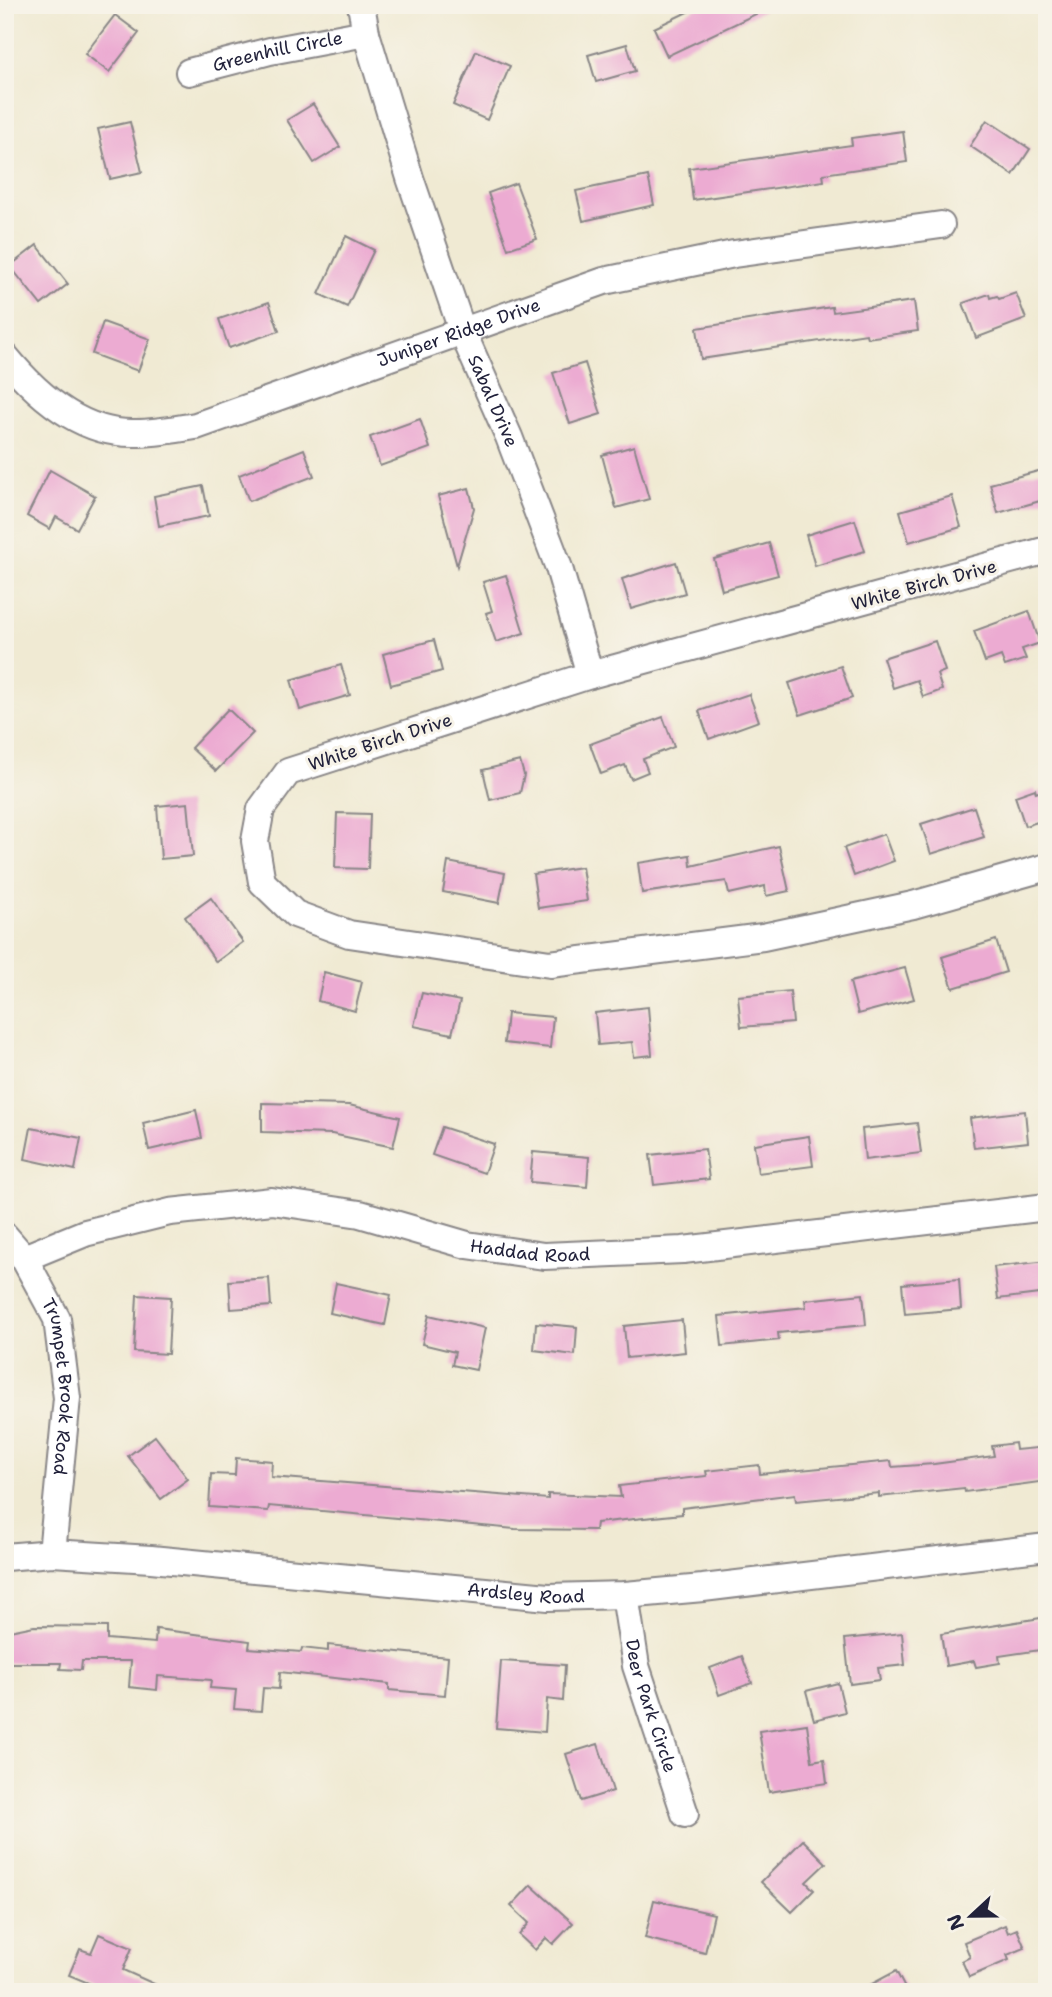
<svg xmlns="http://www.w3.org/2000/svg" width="1052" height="1997" font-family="'Shantell Sans',sans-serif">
<rect width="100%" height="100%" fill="#f7f3e8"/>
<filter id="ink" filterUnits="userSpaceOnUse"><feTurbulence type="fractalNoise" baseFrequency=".0143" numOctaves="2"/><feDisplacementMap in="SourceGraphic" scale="14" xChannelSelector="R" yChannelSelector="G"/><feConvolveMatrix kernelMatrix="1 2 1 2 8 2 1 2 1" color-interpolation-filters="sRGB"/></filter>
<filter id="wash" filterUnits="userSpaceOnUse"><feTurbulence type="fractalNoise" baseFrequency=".00686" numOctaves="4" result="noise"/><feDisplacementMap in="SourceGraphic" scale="28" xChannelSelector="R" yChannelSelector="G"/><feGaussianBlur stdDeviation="1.57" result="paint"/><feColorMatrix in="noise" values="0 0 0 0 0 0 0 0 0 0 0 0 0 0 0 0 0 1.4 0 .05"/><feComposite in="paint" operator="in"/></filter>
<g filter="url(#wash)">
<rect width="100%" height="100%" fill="#f0ead3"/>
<g id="blocks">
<g fill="#ecabd2">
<polygon points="702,5 775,5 667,56 654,28"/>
<polygon points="115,15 139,33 109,72 85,54"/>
<polygon points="627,44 635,71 596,82 588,55"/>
<polygon points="476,51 510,66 487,120 453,105"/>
<polygon points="313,104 340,147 314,163 287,120"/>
<polygon points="987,120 1030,149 1013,175 970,146"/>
<polygon points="130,122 142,172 110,179 98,129"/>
<polygon points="903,131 907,162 823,174 824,181 693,200 689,168 852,145 851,138"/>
<polygon points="648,176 654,205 583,221 576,191"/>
<polygon points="516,183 537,239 508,249 488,193"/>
<polygon points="346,236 374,250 347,307 319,294"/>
<polygon points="37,245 68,284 41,305 10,266"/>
<polygon points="1016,293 1026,319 976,338 963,303 989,294 990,298 997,296 999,299"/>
<polygon points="914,301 918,331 867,338 866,334 701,359 697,328 832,307 833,312"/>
<polygon points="269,302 279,331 229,348 219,319"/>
<polygon points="103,322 150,339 138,371 92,354"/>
<polygon points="585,363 601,414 570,424 553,373"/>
<polygon points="420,419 430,448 380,466 370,437"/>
<polygon points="634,446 649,499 616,508 602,455"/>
<polygon points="304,449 314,476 249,501 239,475"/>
<polygon points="50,470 95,496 77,529 56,517 50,529 27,516"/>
<polygon points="1042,470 1047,499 998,513 990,484"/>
<polygon points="203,486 209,516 159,526 154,496"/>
<polygon points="469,488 474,508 457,566 438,496"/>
<polygon points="952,496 961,527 909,542 900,511"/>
<polygon points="855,520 865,551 815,566 806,535"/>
<polygon points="769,543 778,575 722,590 714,559"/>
<polygon points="676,562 685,593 631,609 622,579"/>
<polygon points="506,575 524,633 496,642 486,613 492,611 483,582"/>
<polygon points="1029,611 1040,643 1022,649 1026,659 1005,666 1001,656 985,662 974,631"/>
<polygon points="434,640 442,671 391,685 383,654"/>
<polygon points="935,641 945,671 937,674 942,690 923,697 917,680 893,688 883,658"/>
<polygon points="341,665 350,695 300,710 291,680"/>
<polygon points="841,666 852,698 800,715 789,683"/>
<polygon points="749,694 759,721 709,739 699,711"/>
<polygon points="228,709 253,733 216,771 191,748"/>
<polygon points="663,717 674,747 643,759 648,772 631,779 625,765 601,774 590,744"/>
<polygon points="520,761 524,775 520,793 490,800 483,770"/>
<polygon points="1035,789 1036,793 1047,789 1047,819 1025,826 1015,796"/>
<polygon points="188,803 193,856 161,859 157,806"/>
<polygon points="974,807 984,837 931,854 921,824"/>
<polygon points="337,813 370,814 368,869 335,868"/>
<polygon points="884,834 894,861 854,876 844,848"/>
<polygon points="779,846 789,891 766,896 765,886 729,894 726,881 642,893 638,863 690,855 691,866"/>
<polygon points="448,862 505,873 499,903 443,892"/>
<polygon points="582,867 587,901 538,908 533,874"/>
<polygon points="211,898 243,942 216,962 185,917"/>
<polygon points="996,940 1006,972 953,988 942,957"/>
<polygon points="905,968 914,999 858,1014 850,982"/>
<polygon points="324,972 362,982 355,1011 318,1001"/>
<polygon points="790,991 793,1023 741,1027 738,996"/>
<polygon points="422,993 460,1001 452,1034 414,1026"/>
<polygon points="648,1007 652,1055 634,1057 632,1042 598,1045 595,1013"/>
<polygon points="507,1013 553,1017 550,1048 504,1043"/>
<polygon points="262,1103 349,1105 400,1117 393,1147 332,1134 262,1132"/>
<polygon points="196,1110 202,1138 149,1150 143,1123"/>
<polygon points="1025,1111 1028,1142 974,1148 970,1118"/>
<polygon points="917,1123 921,1153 865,1160 862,1129"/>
<polygon points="442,1127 494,1144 484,1173 432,1155"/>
<polygon points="31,1128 81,1138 75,1170 25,1159"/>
<polygon points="809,1136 813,1166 758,1173 754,1144"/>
<polygon points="705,1149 709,1179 654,1185 650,1155"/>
<polygon points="533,1152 589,1157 587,1187 530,1182"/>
<polygon points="1047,1261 1047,1293 998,1299 994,1267"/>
<polygon points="269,1278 271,1306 231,1309 229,1281"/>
<polygon points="959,1279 961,1309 905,1314 902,1284"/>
<polygon points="336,1283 391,1295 385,1325 330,1313"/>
<polygon points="863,1294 866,1325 778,1333 779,1340 722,1346 719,1316 806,1307 805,1300"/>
<polygon points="137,1295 171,1297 168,1354 134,1352"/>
<polygon points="429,1315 485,1328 476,1370 452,1365 455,1352 422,1344"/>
<polygon points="682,1320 685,1352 627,1358 624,1326"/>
<polygon points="536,1323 577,1327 575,1355 534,1350"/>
<polygon points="155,1436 188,1479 161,1499 128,1456"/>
<polygon points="1015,1443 1016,1450 1047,1447 1047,1481 965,1492 964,1488 879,1497 879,1493 796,1501 795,1494 682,1508 682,1514 596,1523 595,1530 515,1529 269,1506 268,1511 209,1507 211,1474 235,1475 236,1458 272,1461 271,1477 548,1499 548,1494 621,1497 619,1486 707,1476 706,1471 759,1465 760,1474 891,1461 892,1467 934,1464 994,1456 992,1446"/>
<polygon points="1047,1617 1047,1649 999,1656 1000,1663 976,1667 974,1661 946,1666 941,1634"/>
<polygon points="34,1626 107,1627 107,1639 155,1643 156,1629 250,1641 249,1648 301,1652 302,1648 328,1651 328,1645 448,1657 445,1695 389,1690 389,1684 280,1672 279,1689 263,1688 261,1711 234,1709 236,1690 210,1688 211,1680 158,1676 157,1690 129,1687 131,1661 82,1661 81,1670 60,1669 61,1663 5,1663 5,1632"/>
<polygon points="902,1633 905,1665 878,1668 880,1680 850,1684 845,1639"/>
<polygon points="742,1656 752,1683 719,1695 710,1668"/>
<polygon points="501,1661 565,1665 563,1701 547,1699 545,1732 496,1728"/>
<polygon points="838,1683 845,1712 814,1720 806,1691"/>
<polygon points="807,1724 812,1761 824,1759 827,1783 769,1792 759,1731"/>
<polygon points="598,1744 613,1791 581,1801 566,1754"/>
<polygon points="803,1840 826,1863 806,1882 814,1890 792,1912 761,1882"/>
<polygon points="531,1885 573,1923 553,1944 546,1938 535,1950 519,1935 529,1923 511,1906"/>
<polygon points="654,1900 714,1914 705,1953 645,1938"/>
<polygon points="1005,1925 1008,1933 1017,1929 1025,1948 1007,1955 1009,1960 969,1977 962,1961 970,1957 964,1942"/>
<polygon points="99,1934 132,1948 123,1970 172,1992 110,1992 69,1975 80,1949 91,1953"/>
<polygon points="896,1971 907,1992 857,1992"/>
</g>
</g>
</g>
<g filter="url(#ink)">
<use href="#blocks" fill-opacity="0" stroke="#898687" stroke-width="2"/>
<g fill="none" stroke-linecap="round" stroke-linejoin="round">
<g stroke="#898687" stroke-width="30">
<g id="minor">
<path id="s1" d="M361 5 366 33 410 178 463 333 509 437 559 568 590 675"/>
<path id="s2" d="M189 72 270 51 366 33"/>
<path id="s3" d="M5 356C37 395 81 435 136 433 156 433 176 429 196 426L604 281 734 254 941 225"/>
<polyline points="1047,550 590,675 288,772 261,809 255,841 262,882 295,914 349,934 550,964 763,937 913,905 1047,867"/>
<path id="s4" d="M5 1236 24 1258 57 1319 67 1398 52 1553"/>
<path id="s5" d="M24 1258 85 1233 170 1212 272 1201 360 1214 467 1245 544 1256 683 1250 1047 1207"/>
<path id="s6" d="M5 1557 52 1553 151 1559 548 1597 625 1595 703 1588 1047 1547"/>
<path id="s7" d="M625 1595 636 1666 685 1814"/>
</g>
</g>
<use href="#minor" stroke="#fff" stroke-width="26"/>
</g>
</g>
<g text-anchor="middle" stroke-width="6" stroke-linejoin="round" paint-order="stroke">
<g font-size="18" fill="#22223b" stroke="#f7f3e8">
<text dy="6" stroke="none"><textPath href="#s2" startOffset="91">Greenhill Circle</textPath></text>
<text dy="6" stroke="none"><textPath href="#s3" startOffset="497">Juniper Ridge Drive</textPath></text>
<text dy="6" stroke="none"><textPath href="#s1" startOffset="418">Sabal Drive</textPath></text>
<text transform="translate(924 585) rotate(-15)" y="6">White Birch Drive</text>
<text transform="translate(380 742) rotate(-18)" y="6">White Birch Drive</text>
<text dy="6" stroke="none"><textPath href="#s5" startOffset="520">Haddad Road</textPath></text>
<text dy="6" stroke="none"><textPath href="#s4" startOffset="166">Trumpet Brook Road</textPath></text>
<text dy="6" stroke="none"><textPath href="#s6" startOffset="523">Ardsley Road</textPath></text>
<text dy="6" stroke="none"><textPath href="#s7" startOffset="114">Deer Park Circle</textPath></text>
</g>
</g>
<rect width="1052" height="1997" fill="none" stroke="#f7f3e8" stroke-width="28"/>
<g transform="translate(971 1916) rotate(248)" stroke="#f7f3e8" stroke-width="5" paint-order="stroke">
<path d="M0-5L12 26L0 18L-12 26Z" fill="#22223b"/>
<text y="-10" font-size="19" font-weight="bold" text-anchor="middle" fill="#22223b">N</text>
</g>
</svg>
